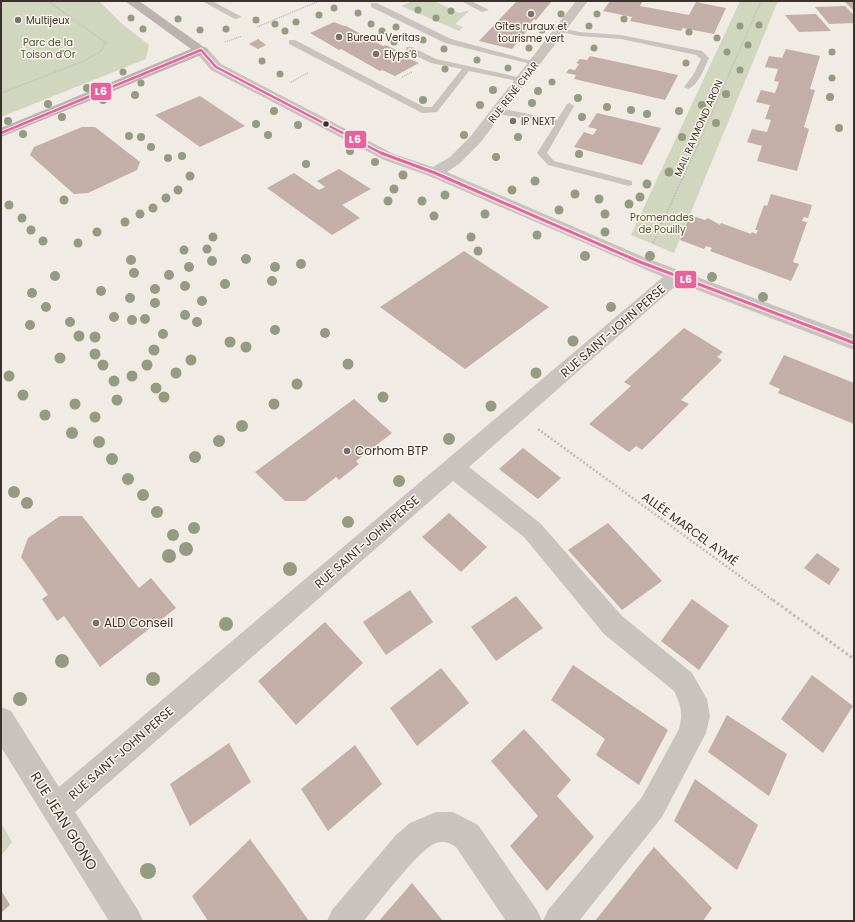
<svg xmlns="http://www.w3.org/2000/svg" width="855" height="922" font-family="Poppins,sans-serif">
<rect width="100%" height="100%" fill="#f0ebe5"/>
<g fill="#d1d6bf">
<polygon points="1,1 99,1 122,24 149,45 146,59 1,117"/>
<polygon points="413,1 434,1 459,13 470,10 455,24 463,27 459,31 401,6"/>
<polygon points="740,1 778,1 674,253 631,235"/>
<polygon points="1,823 12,842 1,856"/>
</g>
<g fill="#c3afa7">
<polygon points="517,1 552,1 536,20 534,19 528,26 530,27 512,49 479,41"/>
<polygon points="610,1 643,1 640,6 689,15 696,2 726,8 714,34 683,28 681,31 630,21 632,17 603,11"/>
<polygon points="844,1 854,1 854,11"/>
<polygon points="845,6 854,15 854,23 829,24 815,7"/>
<polygon points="816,14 831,31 799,32 785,15"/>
<polygon points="334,22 344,26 346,26 383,46 386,45 410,57 407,58 419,63 395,76 382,70 380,71 341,49 339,50 310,33"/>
<polygon points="258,39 266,45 258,49 249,44"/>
<polygon points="786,49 820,56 810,89 815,90 804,127 809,129 797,171 757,161 762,146 747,142 752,129 767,132 771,120 765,119 770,105 756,102 761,90 775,93 779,82 774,81 778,69 765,67 769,56 782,58"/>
<polygon points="590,56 678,75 665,100 574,79 576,75 566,73 569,69 575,70 579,64 576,63 580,59 587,60"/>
<polygon points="200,96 245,126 200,147 155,115"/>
<polygon points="597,113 661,128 642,165 574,147 584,132 593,135 597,129 588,127"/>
<polygon points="82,127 95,127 140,162 137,170 88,193 74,194 30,155 34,147"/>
<polygon points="339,169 371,189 342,205 360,218 332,235 267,188 294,173 319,190 325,187 317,181"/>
<polygon points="771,194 812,205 808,218 804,217 802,221 807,222 793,262 799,264 791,281 710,251 712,248 706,246 704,249 680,240 690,215 705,220 708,218 720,225 721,223 751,234 752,232 756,234 758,230 755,230 764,205 767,206"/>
<polygon points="464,251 549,307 465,369 380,307"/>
<polygon points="684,328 723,352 717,357 722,360 681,400 689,404 642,450 636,446 629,452 589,424 631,386 624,382"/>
<polygon points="784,355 854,383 854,424 778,393 780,389 769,384"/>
<polygon points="354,399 392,433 356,461 359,464 339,480 336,477 305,501 285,501 255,472"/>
<polygon points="523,448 561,478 538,499 499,469"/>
<polygon points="449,513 487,547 461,572 422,537"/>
<polygon points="60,516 82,516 139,588 151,578 176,608 100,667 64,616 57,621 42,599 48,595 21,557 28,538"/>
<polygon points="608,523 662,581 622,610 568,550"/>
<polygon points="817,553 840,569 829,585 804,568"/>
<polygon points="410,590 433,622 386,655 363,622"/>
<polygon points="516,596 543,628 496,661 471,627"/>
<polygon points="692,599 729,626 699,670 661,641"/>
<polygon points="325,622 363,663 296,725 258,681"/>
<polygon points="573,665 668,730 639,785 596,755 605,739 551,700"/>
<polygon points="441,668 469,703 417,746 390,708"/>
<polygon points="812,675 853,706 823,753 781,719"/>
<polygon points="727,715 787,754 769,796 708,752"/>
<polygon points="524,729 571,780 557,796 594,837 547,891 510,846 538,816 491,761"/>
<polygon points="229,743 251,782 190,826 170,784"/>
<polygon points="355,745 382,784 328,831 301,789"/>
<polygon points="695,779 758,825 737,870 674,821"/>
<polygon points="250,839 280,880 309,921 208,921 192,896"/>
<polygon points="654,847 712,908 703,921 595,921"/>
<polygon points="412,883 443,921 379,921"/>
<polygon points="1,890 10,905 1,913"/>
</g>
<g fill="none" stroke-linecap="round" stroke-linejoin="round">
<g stroke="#c2bbb6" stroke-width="1.5" stroke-dasharray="1 1" stroke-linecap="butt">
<polyline points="87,1 89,1"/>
<polyline points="257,27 319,1"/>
<polyline points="225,42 242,36"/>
<polyline points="402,77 412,72"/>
<polyline points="291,82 308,73"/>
<polyline points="1,93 79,63 100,52 106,43 48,1"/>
<polyline points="694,154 761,1"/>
</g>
<polyline stroke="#c2bbb6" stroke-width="2" stroke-dasharray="1.5 1.5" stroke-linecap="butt" points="653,243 694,153"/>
<polyline stroke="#c2bbb6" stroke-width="2.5" stroke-dasharray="2 2" stroke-linecap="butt" points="538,429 774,601"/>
<polyline stroke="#c2bbb6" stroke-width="3" stroke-dasharray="2.5 2.5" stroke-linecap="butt" points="773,600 854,659"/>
<g fill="#c9c3be" fill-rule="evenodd">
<polygon points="202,1 212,1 242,17 235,19"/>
<polygon points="461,1 471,1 489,10 482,12"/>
<polygon points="371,3 377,3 451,39 539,63 535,65 445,43 371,7"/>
<path d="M557 27 579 32 621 35 702 51 709 58C704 68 699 85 688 89L684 87 693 75 701 59 696 55 621 39 579 36 557 31Z"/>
<polygon points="289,40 295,40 424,107 432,107 462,69 431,63 406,51 406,47 412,47 436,59 522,78 526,80 522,82 469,71 437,112 422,113 289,44"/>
<polygon points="570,103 574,106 547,153 554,161 632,181 632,185 629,186 548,165 537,153 555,125 499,114 495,111 499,108 557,120 567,104"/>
</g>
<g fill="#c9c3be" fill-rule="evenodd">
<path d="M576 1H588L480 143 460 163 447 172 646 258 854 335V350L679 283 469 467 540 523 622 616 692 673 707 699 710 716 706 733 662 817 579 921H543L548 910 642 797 679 729C683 714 681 705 674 691L604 634 524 537 453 481 75 812 138 910 143 921H109L1 747V707L11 711 59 787 663 277 429 176 384 160 211 70 194 50 196 47H206L221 64 394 154 433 167 450 157 470 137Z"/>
<path d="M436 812H453L478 825 537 910 542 921H506L456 847C450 843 443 840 436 843 420 848 377 905 364 921H327L332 910 396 835 410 823Z"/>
</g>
<polygon fill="#bab3ae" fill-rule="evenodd" points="125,1 139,1 208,50 206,53 1,137 1,128 191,49"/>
<g stroke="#fbf5ee" stroke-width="4.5">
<g id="bus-1-far1">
<polyline points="201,50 216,67 383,154"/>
<polyline points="1,133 201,50"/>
</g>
</g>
<g stroke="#fbf5ee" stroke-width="5.5">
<polyline id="bus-1" points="381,153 435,173 640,262 854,343"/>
</g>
<use href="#bus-1-far1" stroke="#ea619f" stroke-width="2.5"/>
<use href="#bus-1" stroke="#ea619f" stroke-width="3"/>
</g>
<g fill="#959b80">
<circle cx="334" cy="8" r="3.5"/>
<circle cx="418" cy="10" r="3.5"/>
<circle cx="451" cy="11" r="3.5"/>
<circle cx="358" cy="13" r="3.5"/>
<circle cx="561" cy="14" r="3.5"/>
<circle cx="597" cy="14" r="3.5"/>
<circle cx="319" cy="15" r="3.5"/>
<circle cx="131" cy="18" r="3.5"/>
<circle cx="436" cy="18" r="3.5"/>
<circle cx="178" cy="19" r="3.5"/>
<circle cx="624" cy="19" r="3.5"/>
<circle cx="256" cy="20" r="3.5"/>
<circle cx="296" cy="22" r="3.5"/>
<circle cx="275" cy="24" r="3.5"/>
<circle cx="371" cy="24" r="3.5"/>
<circle cx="759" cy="25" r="3.5"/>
<circle cx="589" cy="26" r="3.5"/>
<circle cx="740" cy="26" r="3.5"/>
<circle cx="396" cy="27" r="3.5"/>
<circle cx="143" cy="29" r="3.5"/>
<circle cx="226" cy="29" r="3.5"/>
<circle cx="200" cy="30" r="3.5"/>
<circle cx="542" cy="30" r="3.5"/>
<circle cx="285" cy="31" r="3.5"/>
<circle cx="382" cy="31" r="3.5"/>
<circle cx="689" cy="32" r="3.5"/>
<circle cx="717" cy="38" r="3.5"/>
<circle cx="423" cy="40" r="3.5"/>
<circle cx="394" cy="42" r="3.5"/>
<circle cx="748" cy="45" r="3.5"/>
<circle cx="529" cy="48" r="3.5"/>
<circle cx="594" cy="48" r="3.5"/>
<circle cx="444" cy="49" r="3.5"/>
<circle cx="727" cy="52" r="3.5"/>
<circle cx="832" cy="52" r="3.5"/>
<circle cx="477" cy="60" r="3.5"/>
<circle cx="262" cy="61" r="3.5"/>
<circle cx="686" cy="63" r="3.5"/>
<circle cx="508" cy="68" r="3.5"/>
<circle cx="445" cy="69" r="3.5"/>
<circle cx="740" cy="70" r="3.5"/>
<circle cx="123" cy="72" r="3.5"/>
<circle cx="280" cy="74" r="3.5"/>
<circle cx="832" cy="78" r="3.5"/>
<circle cx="552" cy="82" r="3.5"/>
<circle cx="141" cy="83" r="3.5"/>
<circle cx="87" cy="88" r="4"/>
<circle cx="493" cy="90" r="4"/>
<circle cx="538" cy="91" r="4"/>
<circle cx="726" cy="94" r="4"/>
<circle cx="135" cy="95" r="4"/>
<circle cx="830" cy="97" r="4"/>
<circle cx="578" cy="98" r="4"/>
<circle cx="103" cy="100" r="4"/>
<circle cx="423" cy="100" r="4"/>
<circle cx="532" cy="103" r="4"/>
<circle cx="48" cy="104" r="4"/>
<circle cx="480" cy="105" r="4"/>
<circle cx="702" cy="105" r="4"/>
<circle cx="607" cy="107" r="4"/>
<circle cx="631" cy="110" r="4"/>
<circle cx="274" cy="111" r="4"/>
<circle cx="679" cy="111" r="4"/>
<circle cx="647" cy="114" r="4"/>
<circle cx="62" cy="117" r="4"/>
<circle cx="582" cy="117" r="4"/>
<circle cx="8" cy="121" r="4"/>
<circle cx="524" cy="122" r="4"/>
<circle cx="716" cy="123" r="4"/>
<circle cx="256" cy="124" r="4"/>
<circle cx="298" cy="125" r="4"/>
<circle cx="839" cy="128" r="4"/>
<circle cx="23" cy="134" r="4"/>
<circle cx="268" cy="135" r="4"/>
<circle cx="464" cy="135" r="4"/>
<circle cx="129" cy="136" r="4"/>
<circle cx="141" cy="137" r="4"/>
<circle cx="518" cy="137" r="4"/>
<circle cx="682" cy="137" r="4"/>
<circle cx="151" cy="147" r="4"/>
<circle cx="350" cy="151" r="4"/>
<circle cx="579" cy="154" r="4"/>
<circle cx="182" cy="156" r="4"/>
<circle cx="496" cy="157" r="4"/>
<circle cx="168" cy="158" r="4"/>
<circle cx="375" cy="162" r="4"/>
<circle cx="306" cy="164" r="4"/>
<circle cx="669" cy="172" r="4.5"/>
<circle cx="403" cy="175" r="4.5"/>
<circle cx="190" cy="176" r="4.5"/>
<circle cx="535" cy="181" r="4.5"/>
<circle cx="647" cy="184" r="4.5"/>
<circle cx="394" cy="189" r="4.5"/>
<circle cx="178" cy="190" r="4.5"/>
<circle cx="512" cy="190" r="4.5"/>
<circle cx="575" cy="194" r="4.5"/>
<circle cx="445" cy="195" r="4.5"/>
<circle cx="640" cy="197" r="4.5"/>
<circle cx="166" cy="198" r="4.5"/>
<circle cx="599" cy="199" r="4.5"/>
<circle cx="64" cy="200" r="4.5"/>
<circle cx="388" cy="201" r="4.5"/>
<circle cx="422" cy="201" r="4.5"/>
<circle cx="629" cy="204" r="4.5"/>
<circle cx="9" cy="205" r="4.5"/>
<circle cx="153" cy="208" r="4.5"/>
<circle cx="559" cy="210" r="4.5"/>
<circle cx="140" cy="214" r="4.5"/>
<circle cx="485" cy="214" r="4.5"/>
<circle cx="605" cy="214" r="4.5"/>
<circle cx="434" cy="216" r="4.5"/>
<circle cx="22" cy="218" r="4.5"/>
<circle cx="125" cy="222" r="4.5"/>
<circle cx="31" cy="230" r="4.5"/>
<circle cx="97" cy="232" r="4.5"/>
<circle cx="605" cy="232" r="4.5"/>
<circle cx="537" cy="235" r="4.5"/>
<circle cx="213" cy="237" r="4.5"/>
<circle cx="471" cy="237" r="4.5"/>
<circle cx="43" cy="241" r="4.5"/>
<circle cx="78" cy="243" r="4.5"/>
<circle cx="207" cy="249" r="4.5"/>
<circle cx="184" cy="250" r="4.5"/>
<circle cx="478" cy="251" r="4.5"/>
<circle cx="585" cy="256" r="5"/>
<circle cx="650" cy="256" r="5"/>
<circle cx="246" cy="259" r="5"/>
<circle cx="131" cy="260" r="5"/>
<circle cx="212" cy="261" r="5"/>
<circle cx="301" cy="264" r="5"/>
<circle cx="189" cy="267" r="5"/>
<circle cx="275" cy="267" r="5"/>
<circle cx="134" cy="273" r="5"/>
<circle cx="169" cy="275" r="5"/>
<circle cx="55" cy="276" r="5"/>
<circle cx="712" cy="277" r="5"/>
<circle cx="272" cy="281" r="5"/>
<circle cx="225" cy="284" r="5"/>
<circle cx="185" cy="286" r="5"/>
<circle cx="155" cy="289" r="5"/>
<circle cx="101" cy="291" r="5"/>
<circle cx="32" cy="293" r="5"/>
<circle cx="763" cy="297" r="5"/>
<circle cx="130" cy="298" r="5"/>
<circle cx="202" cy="301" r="5"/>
<circle cx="155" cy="303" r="5"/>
<circle cx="46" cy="307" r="5"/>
<circle cx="611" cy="307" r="5"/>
<circle cx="185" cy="315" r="5"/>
<circle cx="114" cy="317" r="5"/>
<circle cx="145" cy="319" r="5"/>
<circle cx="132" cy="320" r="5"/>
<circle cx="70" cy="322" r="5"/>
<circle cx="197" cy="322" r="5"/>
<circle cx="30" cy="325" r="5"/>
<circle cx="275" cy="330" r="5"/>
<circle cx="325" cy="333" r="5"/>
<circle cx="163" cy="334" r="5"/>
<circle cx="79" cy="336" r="5.5"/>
<circle cx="95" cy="337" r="5.5"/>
<circle cx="573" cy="341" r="5.5"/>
<circle cx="230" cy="342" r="5.5"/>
<circle cx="246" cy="347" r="5.5"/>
<circle cx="154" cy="350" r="5.5"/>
<circle cx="95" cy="354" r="5.5"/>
<circle cx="60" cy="358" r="5.5"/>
<circle cx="191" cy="360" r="5.5"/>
<circle cx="348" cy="364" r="5.5"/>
<circle cx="103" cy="365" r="5.5"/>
<circle cx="147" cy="365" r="5.5"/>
<circle cx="176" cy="373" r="5.5"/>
<circle cx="536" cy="373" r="5.5"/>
<circle cx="9" cy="376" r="5.5"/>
<circle cx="132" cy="376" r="5.5"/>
<circle cx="114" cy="381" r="5.5"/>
<circle cx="297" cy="384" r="5.5"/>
<circle cx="156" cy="388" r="5.5"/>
<circle cx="23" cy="395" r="5.5"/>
<circle cx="164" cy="397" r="5.5"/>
<circle cx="383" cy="397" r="5.5"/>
<circle cx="117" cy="400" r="5.5"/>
<circle cx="75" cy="404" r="5.5"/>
<circle cx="274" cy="404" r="5.5"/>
<circle cx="491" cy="406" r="5.5"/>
<circle cx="45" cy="415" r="5.5"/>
<circle cx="95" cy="417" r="5.5"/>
<circle cx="242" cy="426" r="6"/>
<circle cx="72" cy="433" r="6"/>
<circle cx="449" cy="439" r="6"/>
<circle cx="219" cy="441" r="6"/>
<circle cx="99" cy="442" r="6"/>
<circle cx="195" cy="457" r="6"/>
<circle cx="112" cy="459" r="6"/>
<circle cx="128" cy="479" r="6"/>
<circle cx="399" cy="481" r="6"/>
<circle cx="14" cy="492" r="6"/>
<circle cx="143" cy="495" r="6"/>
<circle cx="27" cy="503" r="6"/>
<circle cx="157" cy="512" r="6"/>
<circle cx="348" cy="522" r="6"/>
<circle cx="194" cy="528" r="6"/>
<circle cx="173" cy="535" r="6"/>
<circle cx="186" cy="549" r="7"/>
<circle cx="169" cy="556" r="7"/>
<circle cx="290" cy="569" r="7"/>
<circle cx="226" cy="624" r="7"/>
<circle cx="62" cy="661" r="7"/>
<circle cx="153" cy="679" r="7"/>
<circle cx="20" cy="699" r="7"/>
<circle cx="148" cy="871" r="8"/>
</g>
<g fill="#7a716c" stroke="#fbf5ee" stroke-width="1.5">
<circle cx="531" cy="14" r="4"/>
<circle cx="18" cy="20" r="4"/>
<circle cx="339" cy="37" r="4"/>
<circle cx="376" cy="54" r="4"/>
<circle cx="513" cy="121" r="4"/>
<circle cx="347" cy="451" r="4"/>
<circle cx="96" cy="623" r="4"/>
</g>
<circle fill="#3b302b" stroke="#fbf5ee" stroke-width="1.5" cx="326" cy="124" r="3.5"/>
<g text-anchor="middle" stroke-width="3" stroke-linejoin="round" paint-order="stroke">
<g font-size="10" fill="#3b302b" stroke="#fbf5ee" text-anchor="start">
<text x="26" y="24">Multijeux</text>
<text x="531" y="30" text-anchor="middle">Gîtes ruraux et<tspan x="531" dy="12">tourisme vert</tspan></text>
<text x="347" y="41">Bureau Veritas</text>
<text x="384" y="58">Elyps'6</text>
<text x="521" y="125">IP NEXT</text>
</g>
<g font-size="10" fill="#4a5a2e" stroke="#fbf5ee">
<text x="48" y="46">Parc de la<tspan x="48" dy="12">Toison d'Or</tspan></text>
<text x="662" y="221">Promenades<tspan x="662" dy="12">de Pouilly</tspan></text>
</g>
<g font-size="10" fill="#3b302b" stroke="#fbf5ee">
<text transform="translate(513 92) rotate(-52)" y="4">RUE RENÉ CHAR</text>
<text transform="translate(698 128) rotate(-66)" y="4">MAIL RAYMOND ARON</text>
</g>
<g font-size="12" fill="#3b302b" stroke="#fbf5ee">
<text transform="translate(613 331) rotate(-41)" y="4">RUE SAINT-JOHN PERSE</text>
<text transform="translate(690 529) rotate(36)" y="4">ALLÉE MARCEL AYMÉ</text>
<text transform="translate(367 542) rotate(-41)" y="4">RUE SAINT-JOHN PERSE</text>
<text transform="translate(121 753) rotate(-41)" y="4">RUE SAINT-JOHN PERSE</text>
</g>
<g font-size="12" fill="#3b302b" stroke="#fbf5ee" text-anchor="start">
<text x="355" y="455">Corhom BTP</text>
<text x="104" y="627">ALD Conseil</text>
</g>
<g font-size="14" fill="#3b302b" stroke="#fbf5ee">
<text transform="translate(64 821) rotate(58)" y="5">RUE JEAN GIONO</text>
</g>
</g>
<g stroke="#fbf5ee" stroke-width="1.5">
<rect x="90" y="82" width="22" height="19" rx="4" fill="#ea619f"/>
<rect x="344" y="130" width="23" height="19" rx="4" fill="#ea619f"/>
<rect x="674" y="270" width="23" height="19" rx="4" fill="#ea619f"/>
</g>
<g font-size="11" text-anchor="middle" font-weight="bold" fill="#fff">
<text x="101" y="95">L6</text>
<text x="355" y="143">L6</text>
<text x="686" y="283">L6</text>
</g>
<rect width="855" height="922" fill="none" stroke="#3b302b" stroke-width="4"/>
</svg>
